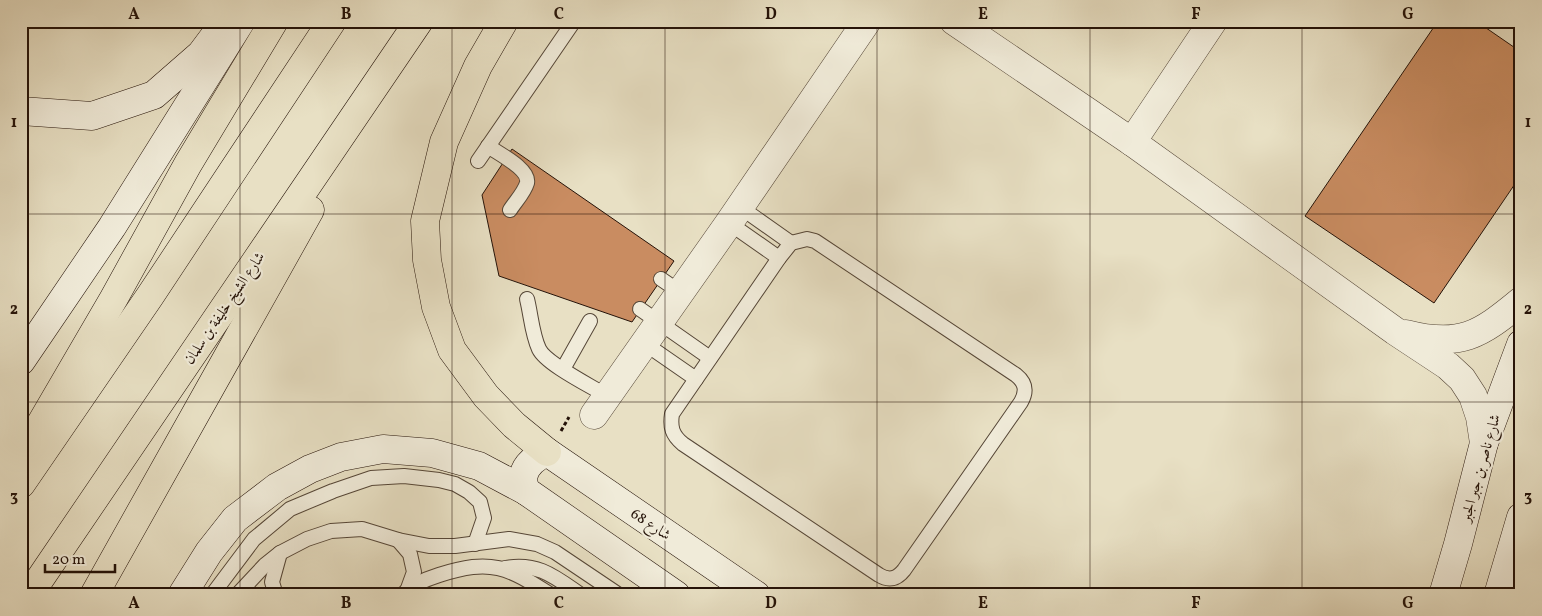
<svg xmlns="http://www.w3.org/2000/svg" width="1542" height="616" font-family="Vollkorn,Amiri,serif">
<rect width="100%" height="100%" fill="#e8e0c4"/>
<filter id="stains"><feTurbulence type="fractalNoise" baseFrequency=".004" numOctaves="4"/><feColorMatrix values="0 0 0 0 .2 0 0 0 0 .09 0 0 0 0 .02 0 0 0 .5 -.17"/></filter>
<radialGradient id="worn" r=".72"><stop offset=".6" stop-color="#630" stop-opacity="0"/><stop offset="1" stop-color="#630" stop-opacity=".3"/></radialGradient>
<g fill="#c98c61" stroke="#241208">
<polygon points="1438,21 1476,21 1521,52 1521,175 1434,303 1305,216"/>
<polygon points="512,149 674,261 632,322 499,276 482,195"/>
</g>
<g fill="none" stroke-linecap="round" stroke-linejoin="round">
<g stroke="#554637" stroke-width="16">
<g id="service">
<path d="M488 146C499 154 530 169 527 183 524 193 515 202 510 210"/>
<polyline points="478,161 574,21"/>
<polyline points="740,207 791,243"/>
<polyline points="729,223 779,258"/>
<path d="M807 239 815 241 1016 375C1026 383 1027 391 1021 402L904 570C897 579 889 581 879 575L683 444C672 435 670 427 672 414L779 258 791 243Z"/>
<polyline points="661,279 680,292"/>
<path d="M527 299C531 315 532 334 539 349 546 364 591 386 607 396"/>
<polyline points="640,309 710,358"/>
<polyline points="644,343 696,379"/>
<polyline points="563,369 590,321"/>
<polyline points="398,540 410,554 414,572 406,594"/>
<path d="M505 568C538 562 555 577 581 595"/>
<polyline points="212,595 254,539 290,509 333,491 371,478 404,476 439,480 455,484 469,492 480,502 484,518 475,544"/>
<polyline points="237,595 265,565 280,553 307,539 331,531 362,529 398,540 429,546 455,546 509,539 537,544 555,552 619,595"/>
<polyline points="276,595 272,582 280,553"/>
<path d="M402 595C412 585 426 579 439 575 492 558 507 567 551 595"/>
</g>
</g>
<g stroke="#554637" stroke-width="29">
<g id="minor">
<polyline points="954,21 1132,142 1395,331 1448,366 1462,379 1473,396 1480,417 1484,443"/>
<polyline points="1132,142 1213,21"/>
<path d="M1406 334C1460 348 1480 335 1521 301"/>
<polyline points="594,415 729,223 867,21"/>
</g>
</g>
<g stroke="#241208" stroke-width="29">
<g id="secondary">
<polyline points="21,111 92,116 154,95 201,54 219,30"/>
<polyline points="21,361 112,227 241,21"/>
<path d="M526 491C525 488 523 483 523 479 524 465 536 457 547 452L756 595"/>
<polyline points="182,595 209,552 235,519 277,487 310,469 341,457 383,449 432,453 479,466 526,491 676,595"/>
<polyline points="1443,595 1458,544 1484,443 1521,344"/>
<polyline points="1498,595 1521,517"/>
</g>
</g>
<g stroke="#241208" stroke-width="29">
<g id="motorway">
<polyline points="504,21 478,66 444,142 425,221 427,260 436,307 452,350 486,396 514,425 547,452"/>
<polyline points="30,442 114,298 188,164 274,21"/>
<polyline points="21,484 150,296 332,21"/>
<polyline points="29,595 419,21"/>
<polyline points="94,595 310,210"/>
</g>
</g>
<polyline stroke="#241208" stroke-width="3" stroke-dasharray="4 2.5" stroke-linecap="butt" points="561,431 569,417"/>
<use href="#service" stroke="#f0ebd9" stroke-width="14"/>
<use href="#minor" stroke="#f0ebd9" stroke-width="28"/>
<use href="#secondary" stroke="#f0ebd9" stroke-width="28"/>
<use href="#motorway" stroke="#e8e0c4" stroke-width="28"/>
</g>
<path fill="none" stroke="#241208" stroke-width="1" stroke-opacity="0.55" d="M240 21V595M452 21V595M665 21V595M877 21V595M1090 21V595M1302 21V595M21 214H1521M21 402H1521"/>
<g text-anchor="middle" stroke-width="4.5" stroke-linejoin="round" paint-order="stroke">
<g font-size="15" fill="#241208" stroke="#f0ebd9">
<text transform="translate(224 308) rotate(-56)" y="5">شارع الشيخ خليفة بن سلمان</text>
<text transform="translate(1480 468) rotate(-74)" y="5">شارع ناصر بن جبر الجبر</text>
<text transform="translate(651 524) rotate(34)" y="5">شارع 68</text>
</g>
</g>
<rect width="1542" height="616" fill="none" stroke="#e8e0c4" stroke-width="55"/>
<path d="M45 564v8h70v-8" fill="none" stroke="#241208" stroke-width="2.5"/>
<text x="52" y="564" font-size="15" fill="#241208" stroke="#f0ebd9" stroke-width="4" paint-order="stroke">20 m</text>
<rect x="28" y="28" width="1486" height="560" fill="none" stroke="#241208" stroke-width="2"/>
<g font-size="16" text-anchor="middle" font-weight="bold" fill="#241208">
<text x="134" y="19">A</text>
<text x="346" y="19">B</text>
<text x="559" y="19">C</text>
<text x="771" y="19">D</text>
<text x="983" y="19">E</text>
<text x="1196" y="19">F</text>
<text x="1408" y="19">G</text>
<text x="14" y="127">1</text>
<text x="1528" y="127">1</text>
<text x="14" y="314">2</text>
<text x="1528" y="314">2</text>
<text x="14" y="501">3</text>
<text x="1528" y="501">3</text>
<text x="134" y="608">A</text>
<text x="346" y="608">B</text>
<text x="559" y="608">C</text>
<text x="771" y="608">D</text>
<text x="983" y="608">E</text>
<text x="1196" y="608">F</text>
<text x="1408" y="608">G</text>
</g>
<rect width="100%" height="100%" filter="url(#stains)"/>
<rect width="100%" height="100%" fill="url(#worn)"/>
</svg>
